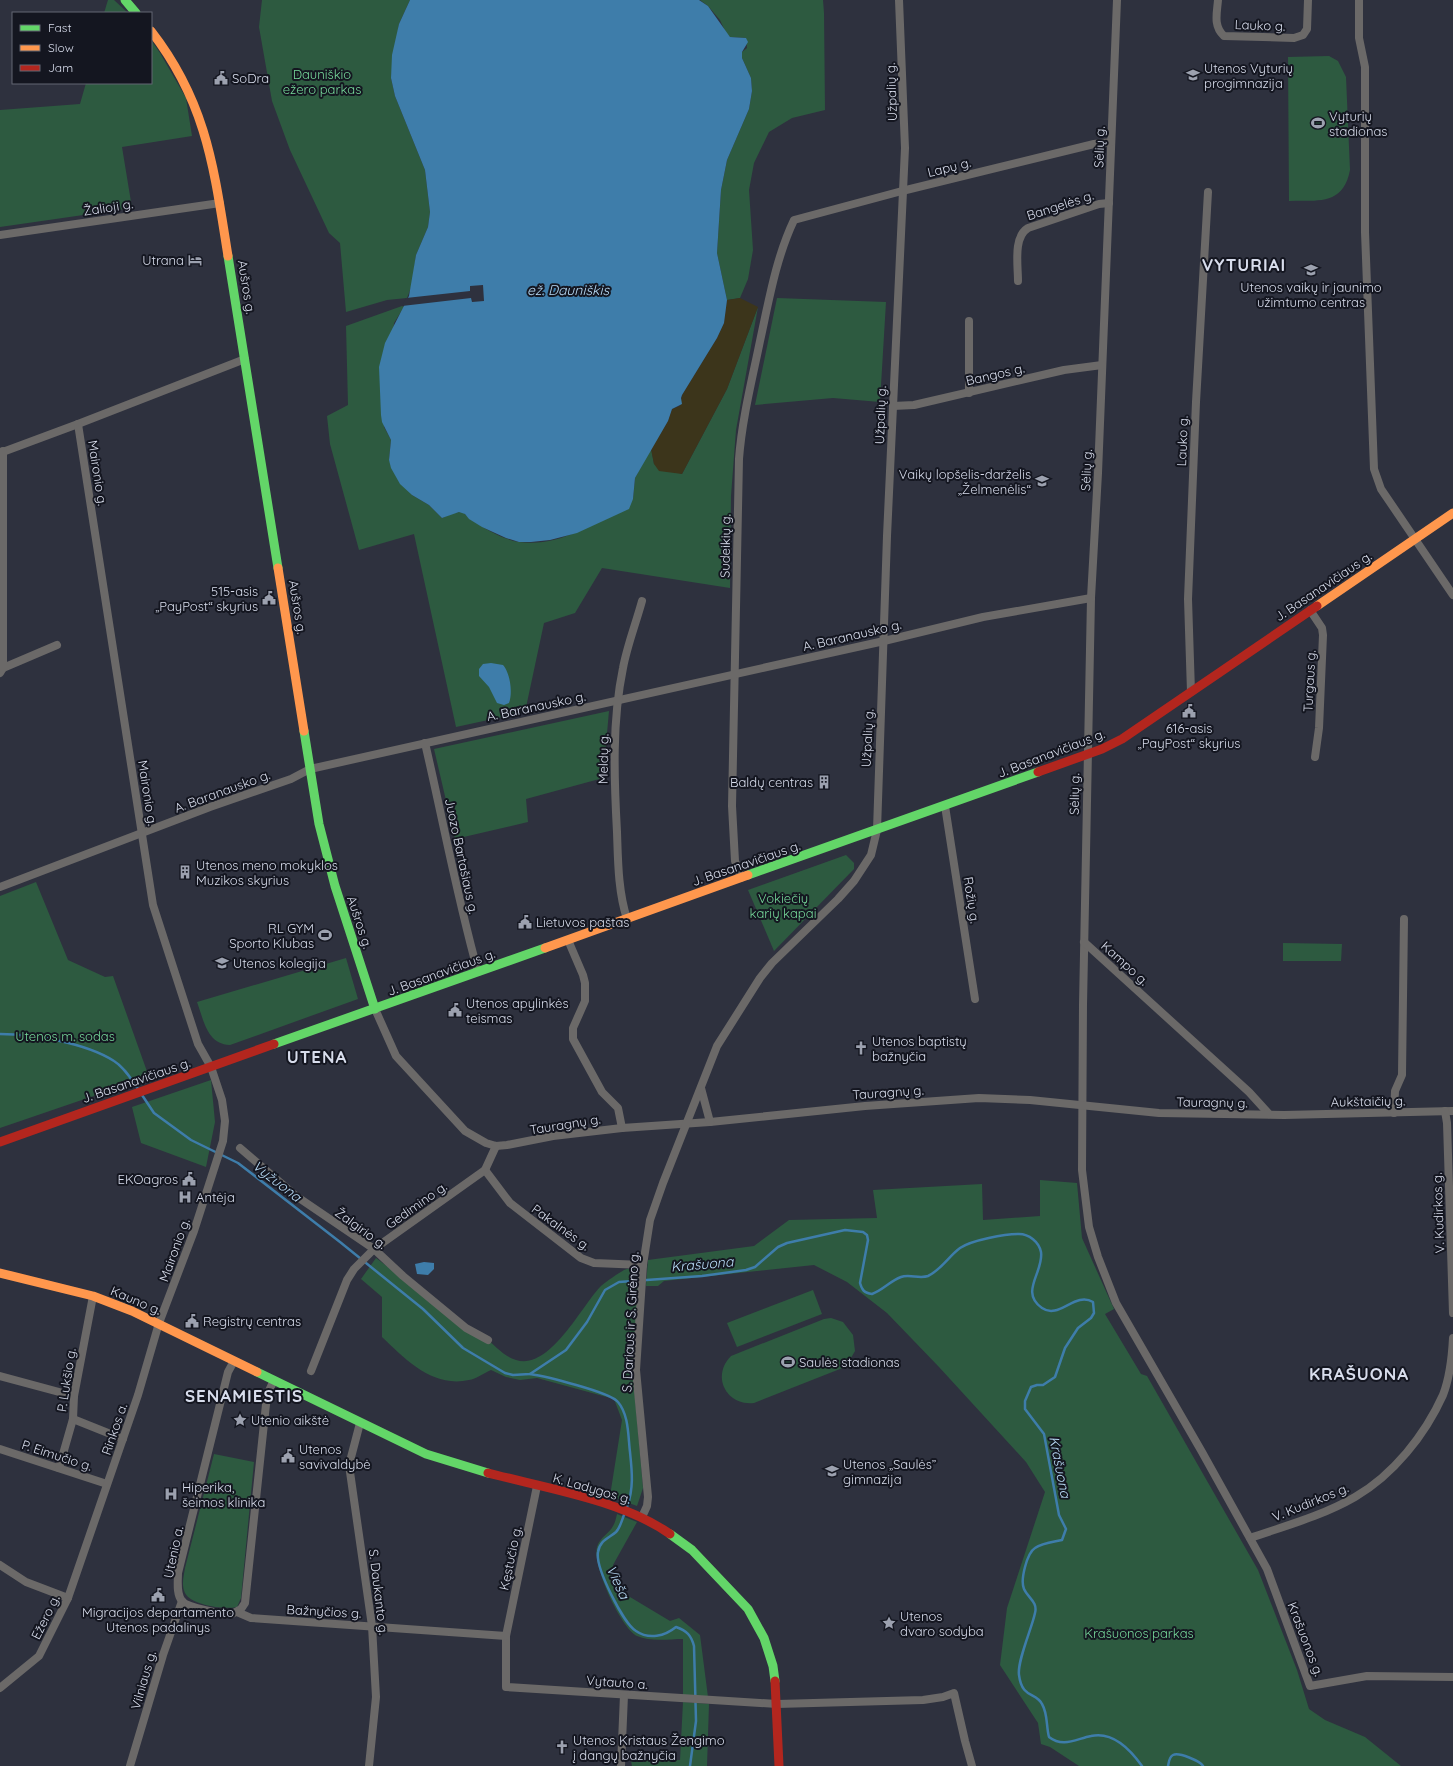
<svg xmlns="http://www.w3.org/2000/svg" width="1453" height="1766" font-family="Quicksand,sans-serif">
<rect width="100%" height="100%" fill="#2e313e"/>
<g fill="#2d5a40">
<polygon points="108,0 114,0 128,13 104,13"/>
<polygon points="262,0 410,0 399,24 391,78 395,96 425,170 430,212 428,227 416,255 412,285 407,298 387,300 346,312 340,243 329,233 290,150 272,101 259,27"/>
<polygon points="700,0 823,0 824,13 825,110 792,118 769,132 754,163 749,190 753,250 748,279 740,298 727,300 717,253 721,190 727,160 749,109 752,91 751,78 742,58 742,52 747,48 746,38 730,37 726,33 720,20 708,6"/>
<polygon points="151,40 160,53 186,98 192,136 122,147 132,208 0,227 0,110 80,104 86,83 151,83"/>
<path d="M1329 56 1338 61 1346 77 1350 170C1343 206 1318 200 1289 201L1288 57Z"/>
<polygon points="777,298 886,302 880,402 833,398 755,405"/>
<path d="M402 306 404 307 394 323 384 427 391 440 389 460 412 495 429 505 442 518C447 516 454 512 460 512 466 512 467 518 472 520 485 529 502 539 519 542 562 548 599 520 633 499L635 478 651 448 654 464 682 474 727 389 758 307 736 430 731 496 730 588 602 568 575 613 544 623 525 712 456 727 414 534 359 550 330 444 327 416 348 405 346 326Z"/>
<polygon points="609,711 603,778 526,799 528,822 455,839 434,749"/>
<polygon points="846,855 854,863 854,869 774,951 748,890"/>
<polygon points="36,882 68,960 105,977 113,976 149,1077 0,1128 0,896"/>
<polygon points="1283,943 1342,944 1341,961 1283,961"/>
<path d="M346 958 358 999 230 1045C207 1044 204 1021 197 1002Z"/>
<polygon points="211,1080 215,1122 206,1167 141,1143 132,1107"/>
<polygon points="1040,1180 1077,1183 1082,1238 1114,1309 1105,1314 1141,1374 1147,1376 1258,1570 1297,1670 1309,1709 1325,1720 1365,1737 1401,1766 1079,1766 1050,1747 1041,1744 1038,1723 1000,1665 1007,1608 1045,1492 1026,1462 939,1367 887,1313 847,1282 814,1265 664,1281 658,1286 646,1286 648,1260 754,1246 789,1220 877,1218 873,1190 982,1184 983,1220 1040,1216"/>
<path d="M376 1258C412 1285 447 1311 484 1337 495 1345 503 1356 516 1360 550 1371 582 1305 601 1286 607 1281 617 1274 624 1270 627 1268 634 1269 639 1269L634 1386 643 1488 637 1506 610 1496 622 1420 614 1399 537 1378 520 1380 506 1377 491 1370C484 1373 476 1379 469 1380 433 1388 406 1360 382 1337V1297L361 1279Z"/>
<polygon points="813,1290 822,1314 737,1347 727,1323"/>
<path d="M831 1318 843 1322 853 1335 855 1351 848 1363 845 1367 754 1403C726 1406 711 1376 731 1356L824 1319Z"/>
<path d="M214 1454 254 1462 241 1598 237 1607C224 1610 191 1605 185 1593 181 1585 184 1575 185 1568Z"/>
<path d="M617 1514 637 1522 613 1565 620 1591 670 1621 679 1618 700 1635 708 1697 683 1695V1639C669 1639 650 1642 637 1636 621 1628 592 1565 597 1547 600 1537 609 1534 613 1526 615 1523 616 1518 617 1514Z"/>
<polygon points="683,1702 709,1704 707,1766 632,1766 631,1761 680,1760"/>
</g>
<polygon fill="#3c351b" points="740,298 758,307 727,389 682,474 659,471 654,464 651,449 668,421 672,409 680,406 682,395 717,338 724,323 727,300"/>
<g fill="#3e7daa">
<polygon points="410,0 699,0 708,6 730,37 746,38 748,42 742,52 742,58 751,78 752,91 749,109 727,160 721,190 717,253 727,300 724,323 717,338 682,395 681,398 682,404 672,409 668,421 635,478 633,499 629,509 577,533 550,540 531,542 519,542 506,538 482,527 469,519 465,514 459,512 442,518 429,505 412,495 400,484 391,468 389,460 391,440 382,422 381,415 379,367 385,343 409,296 416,255 428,227 430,212 425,170 395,96 391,78 392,55 399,24"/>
<path d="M491 663 503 665C510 673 513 692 509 703L504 705 497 703 489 687 479 676V669L483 664Z"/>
<polygon points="424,1262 434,1263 434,1269 428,1275 417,1274 415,1264"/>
</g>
<polygon fill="#2e313e" points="483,285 484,301 472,302 471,298 402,306 406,298 470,291 470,286"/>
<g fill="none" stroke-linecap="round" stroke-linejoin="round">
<g stroke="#3e7daa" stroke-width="2.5">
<path d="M0 1034C33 1034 86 1043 114 1061 124 1067 131 1079 138 1089"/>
<path d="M142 1095 154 1113 191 1140 238 1163 340 1242 423 1309 463 1348 505 1373 513 1375 530 1374 566 1350 587 1322 605 1290 619 1282 702 1276 746 1270 755 1267 778 1247 787 1243 845 1230 863 1232 867 1235 868 1240 860 1283C862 1290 864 1293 872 1294 883 1290 890 1281 901 1277 909 1274 920 1279 928 1276 941 1270 949 1256 960 1248 972 1240 1005 1234 1019 1234 1029 1234 1039 1242 1041 1252 1044 1272 1019 1292 1042 1308 1059 1320 1075 1291 1093 1302L1094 1313 1091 1318 1078 1328 1065 1348 1055 1377 1043 1385H1037L1031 1387 1025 1401V1409L1044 1434 1059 1515 1066 1529 1062 1540C1053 1542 1042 1543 1035 1548 1027 1553 1020 1580 1024 1589 1028 1598 1038 1602 1035 1613 1032 1628 1017 1661 1019 1675 1022 1699 1036 1692 1042 1704 1048 1714 1046 1726 1049 1737 1063 1748 1076 1739 1091 1736 1113 1731 1130 1749 1142 1766"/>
<path d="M530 1374C544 1376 610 1392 618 1402 629 1415 628 1436 630 1452 632 1471 634 1488 627 1507"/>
<path d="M624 1515C622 1520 620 1528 616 1532 609 1538 600 1540 598 1552 595 1567 623 1623 636 1631 649 1640 665 1636 676 1627 687 1631 691 1635 694 1646L696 1721 690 1766"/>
<path d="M1168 1766C1169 1762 1169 1757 1173 1755 1179 1752 1200 1761 1203 1766"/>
</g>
<g stroke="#6b6968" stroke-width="8">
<polyline points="1117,0 1098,473 1091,598 1083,1005 1082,1170 1089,1227 1098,1257 1116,1303 1202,1452 1267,1569 1310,1686 1367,1676 1453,1677"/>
<path d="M1218 0C1217 13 1213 26 1224 36L1294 38 1303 35 1307 29 1308 0"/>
<polyline points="1359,0 1359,38 1365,67 1365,232 1374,469 1381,489 1453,595"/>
<polyline points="0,235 220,203"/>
<path d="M1018 281C1018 265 1013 237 1028 228L1099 204 1109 203"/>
<polyline points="969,393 969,321"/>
<polyline points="893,406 914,405 1064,370 1102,365"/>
<polyline points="0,453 78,424 245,359"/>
<polyline points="1310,610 1322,628 1323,635 1319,728 1315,757"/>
<polyline points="3,668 57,645"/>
<polyline points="0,673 3,668 3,451"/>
<polyline points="1191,692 1188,599 1196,402 1208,192"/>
<path d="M425 743C443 820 457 897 478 972"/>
<polyline points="945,806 975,999"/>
<path d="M741 878 735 861 732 806 739 459C742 419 752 380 760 341 769 300 776 258 794 220L902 191 1094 144 1111 142"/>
<polyline points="0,887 210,807 291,779 310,769 884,641 983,617 1091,598"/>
<path d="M627 919C618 891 618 860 617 832 614 778 612 721 623 668 627 646 636 623 642 601"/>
<polyline points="568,940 583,975 585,983 585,1001 573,1028 573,1039 602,1092 618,1108 622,1128"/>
<polyline points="1084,942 1249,1092 1269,1114"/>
<polyline points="375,1009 396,1056 465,1131 486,1143 496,1146 507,1145 553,1136 622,1128 710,1122 865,1106 979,1098 1030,1100 1159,1113 1284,1115 1453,1111"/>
<polyline points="701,1088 710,1122"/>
<polyline points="1445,1111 1447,1123 1453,1313"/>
<polyline points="1394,1113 1395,1091 1402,1075 1404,919"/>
<polyline points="240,1148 296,1196 374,1249 403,1276 466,1328 488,1340"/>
<polyline points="485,1170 510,1203 581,1258 594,1263 643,1265"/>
<path d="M234 1361 228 1372 178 1573C178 1581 176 1594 182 1601 188 1608 222 1614 232 1614L241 1609 245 1603 267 1395 274 1380"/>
<polyline points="311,1371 347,1280 354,1269 374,1249 485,1170 496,1146"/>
<polyline points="0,1376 74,1396"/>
<polyline points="73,1419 123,1439"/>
<polyline points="360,1423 349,1465 372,1626 376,1697 369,1766"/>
<polyline points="0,1449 107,1484"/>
<polyline points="59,1468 73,1419 74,1396 93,1296"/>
<polyline points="537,1486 506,1636 506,1687 777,1704 923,1700 943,1697 954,1693 965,1741 972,1766"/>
<polyline points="642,1517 647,1506 648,1497 636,1370 643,1265 650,1220 663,1183 717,1046 760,978 772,963 838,899 854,881 871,855 877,830 887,536 905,148 899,0"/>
<path d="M1250 1538C1285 1526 1322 1516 1355 1497 1393 1475 1425 1435 1443 1395 1450 1377 1452 1357 1453 1338"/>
<polyline points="0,1565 26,1582 68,1598"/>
<polyline points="237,1612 251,1618 506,1636"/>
<polyline points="0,1688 39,1656 68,1598 138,1395 159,1323 194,1231 223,1141 225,1121 222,1100 211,1067 198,1044 153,905 78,424"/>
<polyline points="130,1766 163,1655 182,1601"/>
<polyline points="621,1766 624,1695"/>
</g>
<g stroke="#63d668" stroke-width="9">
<polyline points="125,0 136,13"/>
<polyline points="228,256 278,568"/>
<polyline points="304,731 319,824 335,886 375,1009"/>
<polyline points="748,875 1038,772"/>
<polyline points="274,1044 545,948"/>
<polyline points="257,1372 426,1454 488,1473"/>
<polyline points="670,1534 692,1550 748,1609 764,1638 773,1666 775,1681"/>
</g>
<g stroke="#ff974d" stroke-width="9">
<path d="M151 31C207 103 214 169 228 256"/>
<polyline points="278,568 304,731"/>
<polyline points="1317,606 1453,513"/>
<polyline points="545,948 748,875"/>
<polyline points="0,1273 93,1296 132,1311 257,1372"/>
</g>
<g stroke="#b3261e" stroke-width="9">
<polyline points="1038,772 1102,749 1122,739 1317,606"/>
<polyline points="0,1142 274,1044"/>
<path d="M488 1473C545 1488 622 1500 670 1534"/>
<polyline points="775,1681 779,1766"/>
</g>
</g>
<defs>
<g id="school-bare" transform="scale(1.08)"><path d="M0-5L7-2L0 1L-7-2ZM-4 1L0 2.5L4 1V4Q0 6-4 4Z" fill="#9ca1af" stroke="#141620" stroke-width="2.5" paint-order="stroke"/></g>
<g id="civic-bare" transform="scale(1.08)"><path d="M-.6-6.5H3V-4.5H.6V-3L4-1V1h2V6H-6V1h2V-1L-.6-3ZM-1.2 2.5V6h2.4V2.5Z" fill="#9ca1af" stroke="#141620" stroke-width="2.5" paint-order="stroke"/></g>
<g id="stadium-bare" transform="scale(1.08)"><path d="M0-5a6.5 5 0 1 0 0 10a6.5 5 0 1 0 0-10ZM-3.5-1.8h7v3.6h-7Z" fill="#9ca1af" stroke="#141620" stroke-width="2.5" paint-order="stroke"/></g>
<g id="hotel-bare" transform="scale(1.08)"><path d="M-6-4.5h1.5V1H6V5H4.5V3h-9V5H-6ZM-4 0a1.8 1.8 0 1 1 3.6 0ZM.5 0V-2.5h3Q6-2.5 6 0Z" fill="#9ca1af" stroke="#141620" stroke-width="2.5" paint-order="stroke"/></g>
<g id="building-bare" transform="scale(1.08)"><path d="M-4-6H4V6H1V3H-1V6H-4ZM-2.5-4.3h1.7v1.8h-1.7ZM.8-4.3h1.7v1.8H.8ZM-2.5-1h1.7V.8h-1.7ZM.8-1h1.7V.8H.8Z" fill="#9ca1af" stroke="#141620" stroke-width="2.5" paint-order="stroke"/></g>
<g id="university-bare" transform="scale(1.08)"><path d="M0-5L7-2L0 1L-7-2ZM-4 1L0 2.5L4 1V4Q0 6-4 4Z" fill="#9ca1af" stroke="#141620" stroke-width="2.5" paint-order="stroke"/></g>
<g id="church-bare" transform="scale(1.08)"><path d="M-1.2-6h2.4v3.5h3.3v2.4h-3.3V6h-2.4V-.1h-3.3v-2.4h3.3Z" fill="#9ca1af" stroke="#141620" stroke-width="2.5" paint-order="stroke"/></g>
<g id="hospital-bare" transform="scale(1.08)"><path d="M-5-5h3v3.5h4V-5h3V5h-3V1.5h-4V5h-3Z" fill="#9ca1af" stroke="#141620" stroke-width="2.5" paint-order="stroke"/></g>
<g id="sight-bare" transform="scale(1.08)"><path d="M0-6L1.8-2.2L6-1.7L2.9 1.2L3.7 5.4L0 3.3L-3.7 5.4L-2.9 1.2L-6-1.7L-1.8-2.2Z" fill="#9ca1af" stroke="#141620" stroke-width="2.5" paint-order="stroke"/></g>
</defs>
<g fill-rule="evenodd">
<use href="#school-bare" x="1193" y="75"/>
<use href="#civic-bare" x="221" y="78"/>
<use href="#stadium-bare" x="1318" y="123"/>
<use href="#hotel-bare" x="195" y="260"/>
<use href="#school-bare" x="1311" y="270"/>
<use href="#school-bare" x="1042" y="481"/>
<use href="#civic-bare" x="269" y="598"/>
<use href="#civic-bare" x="1189" y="711"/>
<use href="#building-bare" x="824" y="782"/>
<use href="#building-bare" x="185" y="872"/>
<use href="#civic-bare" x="525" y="922"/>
<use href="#stadium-bare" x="325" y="935"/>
<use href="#university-bare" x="222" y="963"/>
<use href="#civic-bare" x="455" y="1010"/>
<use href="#church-bare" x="861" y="1048"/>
<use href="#civic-bare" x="189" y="1179"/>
<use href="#hospital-bare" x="185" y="1197"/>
<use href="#civic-bare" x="192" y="1321"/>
<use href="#stadium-bare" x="788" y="1362"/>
<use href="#sight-bare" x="240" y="1420"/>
<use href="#civic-bare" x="288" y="1456"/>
<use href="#school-bare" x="832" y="1471"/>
<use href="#hospital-bare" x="171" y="1494"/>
<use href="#civic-bare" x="158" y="1595"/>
<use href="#sight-bare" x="889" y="1623"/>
<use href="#church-bare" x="562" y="1747"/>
</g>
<g text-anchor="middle" stroke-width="4" stroke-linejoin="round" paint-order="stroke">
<g font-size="13" fill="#d8ddec" stroke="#141620">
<text transform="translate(1260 25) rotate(2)" y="5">Lauko g.</text>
<text transform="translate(891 92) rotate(-92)" y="5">Užpalių g.</text>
<text transform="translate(1099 147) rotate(-88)" y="5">Sėlių g.</text>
<text transform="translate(949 167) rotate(-14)" y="5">Lapų g.</text>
<text transform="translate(1060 205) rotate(-18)" y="5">Bangelės g.</text>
<text transform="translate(108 207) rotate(-9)" y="5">Žalioji g.</text>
<text transform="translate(247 287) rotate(81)" y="5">Aušros g.</text>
<text transform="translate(995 374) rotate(-13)" y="5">Bangos g.</text>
<text transform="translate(880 415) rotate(-88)" y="5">Užpalių g.</text>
<text transform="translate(1182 441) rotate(-88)" y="5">Lauko g.</text>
<text transform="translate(1086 470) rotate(-87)" y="5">Sėlių g.</text>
<text transform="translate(98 473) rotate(81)" y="5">Maironio g.</text>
<text transform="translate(725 546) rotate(-89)" y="5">Sudeikių g.</text>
<text transform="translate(1323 586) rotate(-34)" y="5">J. Basanavičiaus g.</text>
<text transform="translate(298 607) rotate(81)" y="5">Aušros g.</text>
<text transform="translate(852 635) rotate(-13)" y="5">A. Baranausko g.</text>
<text transform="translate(1309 681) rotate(-87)" y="5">Turgaus g.</text>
<text transform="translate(536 706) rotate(-12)" y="5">A. Baranausko g.</text>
<text transform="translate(867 738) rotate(-87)" y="5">Užpalių g.</text>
<text transform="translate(1051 753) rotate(-21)" y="5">J. Basanavičiaus g.</text>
<text transform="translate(603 759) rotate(-89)" y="5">Meldų g.</text>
<text transform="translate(222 791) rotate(-20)" y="5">A. Baranausko g.</text>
<text transform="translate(148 793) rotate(81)" y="5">Maironio g.</text>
<text transform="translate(1074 794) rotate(-89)" y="5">Sėlių g.</text>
<text transform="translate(462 856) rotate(78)" y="5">Juozo Bartašiaus g.</text>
<text transform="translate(746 863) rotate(-19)" y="5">J. Basanavičiaus g.</text>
<text transform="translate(972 900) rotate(81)" y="5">Rožių g.</text>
<text transform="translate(360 922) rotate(72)" y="5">Aušros g.</text>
<text transform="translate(1125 963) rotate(42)" y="5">Kampo g.</text>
<text transform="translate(441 972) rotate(-20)" y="5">J. Basanavičiaus g.</text>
<text transform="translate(136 1080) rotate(-19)" y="5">J. Basanavičiaus g.</text>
<text transform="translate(888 1092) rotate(-4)" y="5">Tauragnų g.</text>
<text transform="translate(1368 1101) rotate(-1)" y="5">Aukštaičių g.</text>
<text transform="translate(1212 1102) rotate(1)" y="5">Tauragnų g.</text>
<text transform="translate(565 1124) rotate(-9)" y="5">Tauragnų g.</text>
<text transform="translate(416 1205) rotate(-35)" y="5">Gedimino g.</text>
<text transform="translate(1438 1213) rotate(-92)" y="5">V. Kudirkos g.</text>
<text transform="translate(561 1227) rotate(36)" y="5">Pakalnės g.</text>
<text transform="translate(361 1228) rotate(36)" y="5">Žalgirio g.</text>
<text transform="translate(174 1250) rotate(-70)" y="5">Maironio g.</text>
<text transform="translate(136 1300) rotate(23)" y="5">Kauno g.</text>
<text transform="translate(630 1322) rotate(-87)" y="5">S. Dariaus ir S. Girėno g.</text>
<text transform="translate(66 1380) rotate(-81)" y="5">P. Lukšio g.</text>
<text transform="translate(114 1429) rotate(-71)" y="5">Rinkos a.</text>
<text transform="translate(57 1455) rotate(18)" y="5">P. Eimučio g.</text>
<text transform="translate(592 1488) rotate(16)" y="5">K. Ladygos g.</text>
<text transform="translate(1310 1502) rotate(-22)" y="5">V. Kudirkos g.</text>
<text transform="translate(173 1552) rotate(-78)" y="5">Utenio a.</text>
<text transform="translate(510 1558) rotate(-78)" y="5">Kęstučio g.</text>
<text transform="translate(379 1592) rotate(83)" y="5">S. Daukanto g.</text>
<text transform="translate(324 1611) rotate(3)" y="5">Bažnyčios g.</text>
<text transform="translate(45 1617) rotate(-64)" y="5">Ežero g.</text>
<text transform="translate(1306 1639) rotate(69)" y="5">Krašuonos g.</text>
<text transform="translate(143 1680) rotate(-74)" y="5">Vilniaus g.</text>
<text transform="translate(617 1682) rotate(4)" y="5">Vytauto a.</text>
</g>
<g font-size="13" fill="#d8ddec" stroke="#141620" text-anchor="start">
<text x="1204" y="73">Utenos Vyturių<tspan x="1204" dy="15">progimnazija</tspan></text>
<text x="232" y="83">SoDra</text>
<text x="1329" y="121">Vyturių<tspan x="1329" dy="15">stadionas</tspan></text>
<text x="184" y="265" text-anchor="end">Utrana</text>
<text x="1311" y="292" text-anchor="middle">Utenos vaikų ir jaunimo<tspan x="1311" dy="15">užimtumo centras</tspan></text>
<text x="1031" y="479" text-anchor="end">Vaikų lopšelis-darželis<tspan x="1031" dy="15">„Želmenėlis“</tspan></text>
<text x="258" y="596" text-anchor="end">515-asis<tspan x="258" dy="15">„PayPost“ skyrius</tspan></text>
<text x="1189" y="733" text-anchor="middle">616-asis<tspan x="1189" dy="15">„PayPost“ skyrius</tspan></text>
<text x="813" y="787" text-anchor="end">Baldų centras</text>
<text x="196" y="870">Utenos meno mokyklos<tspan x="196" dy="15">Muzikos skyrius</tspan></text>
<text x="536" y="927">Lietuvos paštas</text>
<text x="314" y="933" text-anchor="end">RL GYM<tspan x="314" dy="15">Sporto Klubas</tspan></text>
<text x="233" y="968">Utenos kolegija</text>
<text x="466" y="1008">Utenos apylinkės<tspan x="466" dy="15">teismas</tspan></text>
<text x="872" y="1046">Utenos baptistų<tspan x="872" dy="15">bažnyčia</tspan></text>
<text x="178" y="1184" text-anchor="end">EKOagros</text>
<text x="196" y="1202">Antėja</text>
<text x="203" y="1326">Registrų centras</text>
<text x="799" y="1367">Saulės stadionas</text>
<text x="251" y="1425">Utenio aikštė</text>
<text x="299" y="1454">Utenos<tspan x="299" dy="15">savivaldybė</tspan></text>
<text x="843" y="1469">Utenos „Saulės”<tspan x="843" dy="15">gimnazija</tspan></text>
<text x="182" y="1492">Hiperika,<tspan x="182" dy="15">šeimos klinika</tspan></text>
<text x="158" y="1617" text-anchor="middle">Migracijos departamento<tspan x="158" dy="15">Utenos padalinys</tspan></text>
<text x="900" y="1621">Utenos<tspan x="900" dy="15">dvaro sodyba</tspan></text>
<text x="573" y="1745">Utenos Kristaus Žengimo<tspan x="573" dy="15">į dangų bažnyčia</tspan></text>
</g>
<g font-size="13" fill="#77da9b" stroke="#141620">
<text x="322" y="79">Dauniškio<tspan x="322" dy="15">ežero parkas</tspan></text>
<text x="783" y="903">Vokiečių<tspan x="783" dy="15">karių kapai</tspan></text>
<text x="65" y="1041">Utenos m. sodas</text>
<text x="1139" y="1638">Krašuonos parkas</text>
</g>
<g font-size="14" font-style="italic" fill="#b8dbf6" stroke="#141620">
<text x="568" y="295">ež. Dauniškis</text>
<text transform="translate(277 1181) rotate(38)" y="5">Vyžuona</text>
<text transform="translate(702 1264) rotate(-5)" y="5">Krašuona</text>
<text transform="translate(1060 1467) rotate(79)" y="5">Krašuona</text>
<text transform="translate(618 1582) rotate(65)" y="5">Vieša</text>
</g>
<g font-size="17" font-weight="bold" letter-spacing="1" fill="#d8ddec" stroke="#141620">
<text x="1244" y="271">VYTURIAI</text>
<text x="317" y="1063">UTENA</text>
<text x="1359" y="1380">KRAŠUONA</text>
<text x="244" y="1402">SENAMIESTIS</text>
</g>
</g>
<rect x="12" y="12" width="140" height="72" fill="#141620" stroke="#626672"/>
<rect x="20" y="25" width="20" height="6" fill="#63d668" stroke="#626672"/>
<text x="48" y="32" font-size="12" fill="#d8ddec">Fast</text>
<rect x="20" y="45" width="20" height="6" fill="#ff974d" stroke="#626672"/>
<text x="48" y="52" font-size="12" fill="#d8ddec">Slow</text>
<rect x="20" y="65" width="20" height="6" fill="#b3261e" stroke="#626672"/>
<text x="48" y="72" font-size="12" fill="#d8ddec">Jam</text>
</svg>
